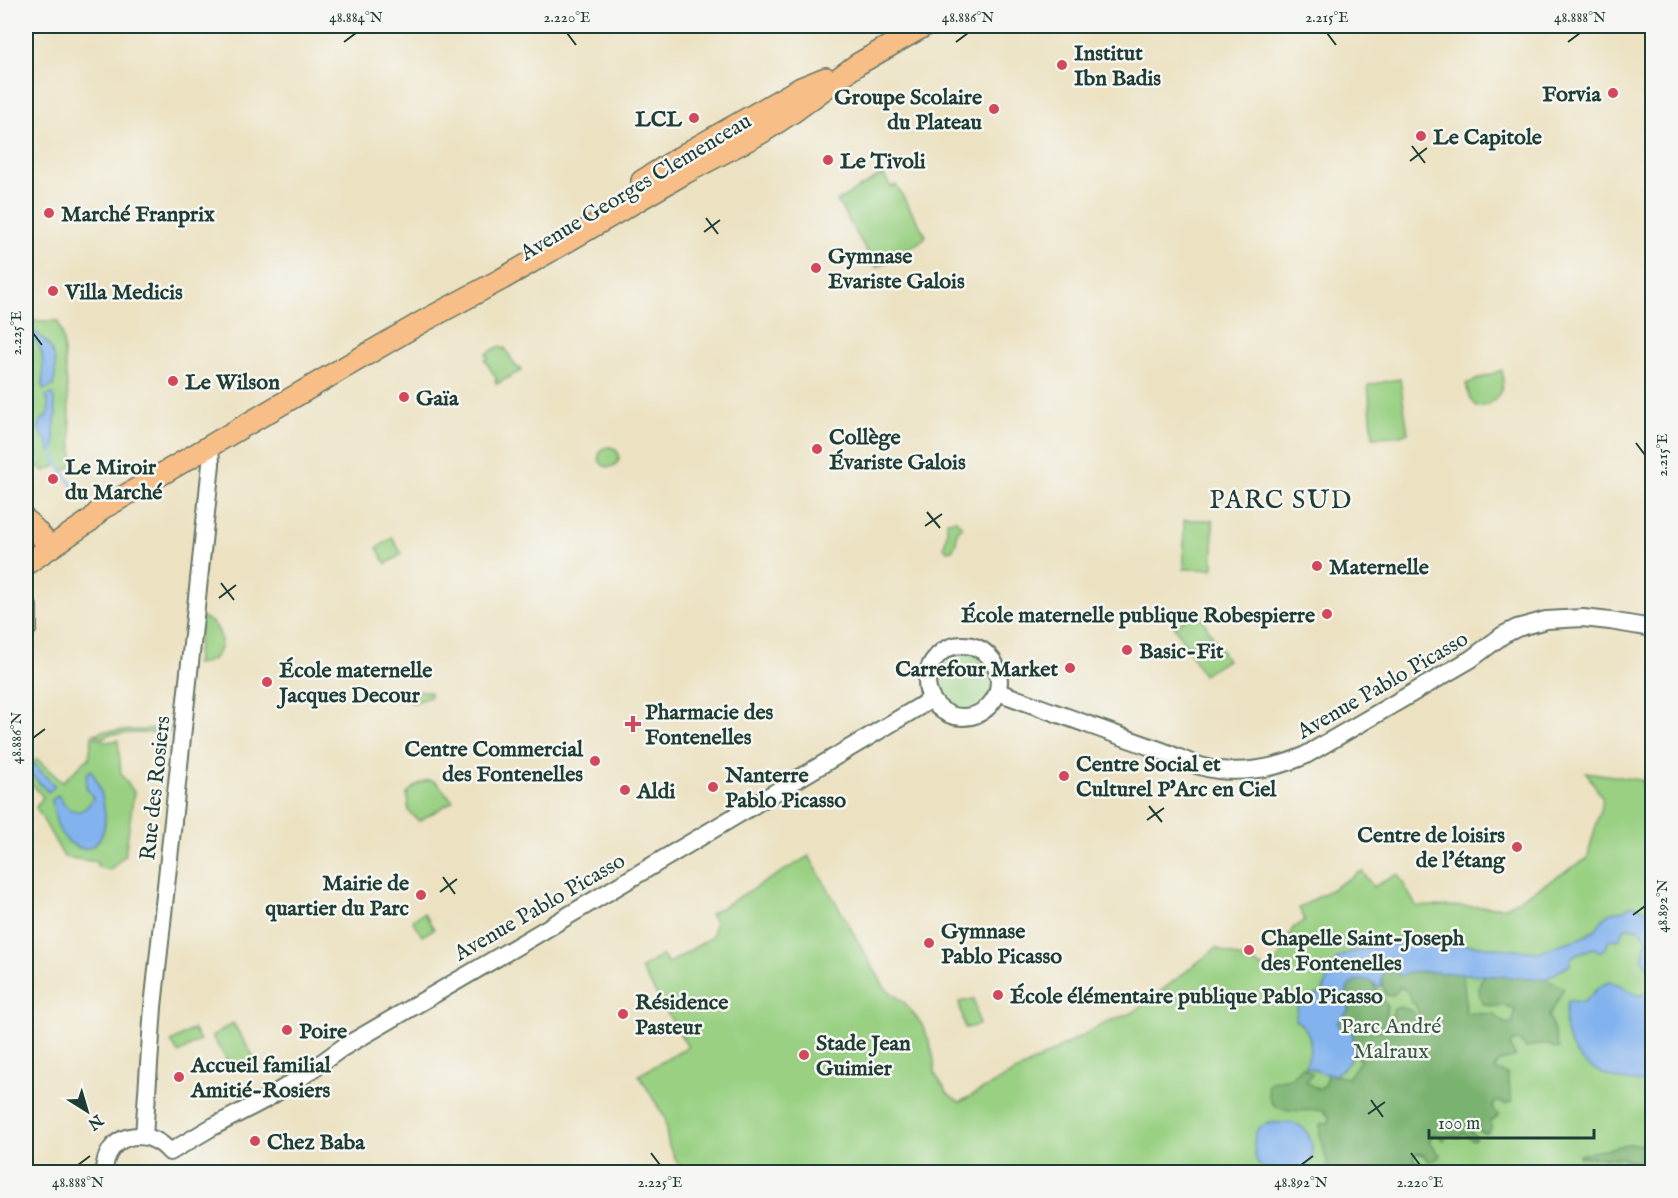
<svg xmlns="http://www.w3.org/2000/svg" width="1678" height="1198" font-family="'IM FELL English',serif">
<rect width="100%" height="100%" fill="#f6f6f2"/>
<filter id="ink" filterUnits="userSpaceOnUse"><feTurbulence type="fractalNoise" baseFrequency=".0167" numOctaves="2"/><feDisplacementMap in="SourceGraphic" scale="12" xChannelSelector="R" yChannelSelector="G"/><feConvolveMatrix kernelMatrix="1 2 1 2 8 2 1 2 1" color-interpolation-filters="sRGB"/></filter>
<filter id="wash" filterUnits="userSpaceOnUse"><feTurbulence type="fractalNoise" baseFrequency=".008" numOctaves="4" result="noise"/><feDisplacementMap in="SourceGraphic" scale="24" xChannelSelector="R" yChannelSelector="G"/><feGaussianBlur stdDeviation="1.35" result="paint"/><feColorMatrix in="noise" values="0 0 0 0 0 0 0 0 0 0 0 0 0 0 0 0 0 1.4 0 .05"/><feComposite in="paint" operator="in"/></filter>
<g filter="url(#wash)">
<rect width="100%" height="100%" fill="#ece2c2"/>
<g fill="#99d082" stroke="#5c865b" stroke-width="1.5">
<polygon points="883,174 891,187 896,185 926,236 920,242 877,268 837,201"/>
<polygon points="26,314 33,321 58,321 63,340 73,457 72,466 62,472 58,465 45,471 26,459"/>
<polygon points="500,346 502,349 505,348 517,368 520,367 522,370 497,384 495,381 497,380 485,360 488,357 486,354"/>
<path d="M1502 370C1506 389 1496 407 1476 407L1470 399 1466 384Z"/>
<polygon points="1400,379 1408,433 1397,436 1373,437 1368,385"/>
<circle cx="609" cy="457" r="10"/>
<polygon points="956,520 962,527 957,532 956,543 952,550 947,551 944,547 947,533 947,521"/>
<rect x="1184" y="520" width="29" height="49"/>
<polygon points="392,538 402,554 386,564 377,548"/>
<polygon points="1198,612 1227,660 1203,675 1174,626"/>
<path d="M201 618C219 620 228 644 214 658 210 663 202 663 196 664Z"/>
<circle cx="964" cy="682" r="29"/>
<polygon points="410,690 430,692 430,697 413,703 410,702 406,697 407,692"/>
<polygon points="146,729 171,729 171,732 110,734 103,738 94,734 102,731 145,730"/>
<polygon points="92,736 106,742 118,740 121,774 134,792 125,855 110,870 97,867 97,862 64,857 36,807 43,797 26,777 26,769 37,759 62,782 80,766 81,763 89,759"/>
<polygon points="1586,772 1640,780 1652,783 1652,1172 682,1172 669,1146 666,1131 665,1118 639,1075 688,1047 641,969 662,955 668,964 712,937 715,922 710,914 809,856 885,988 904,1002 922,1025 930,1043 934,1060 935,1074 948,1094 960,1102 1109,1021 1134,1012 1216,948 1272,971 1293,928 1305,920 1299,908 1362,871 1373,887 1398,874 1416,906 1504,907 1508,906 1587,859 1603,799"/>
<path d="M430 780 436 782 453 801 419 821 409 812 407 794C412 787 422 781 430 780Z"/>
<polygon points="424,913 434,929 422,936 412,920"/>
<polygon points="974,999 979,1025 965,1028 959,1002"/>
<polygon points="233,1023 255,1059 234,1072 212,1036"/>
<polygon points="193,1029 200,1040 179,1053 171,1042"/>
</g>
<g fill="#7ab270" stroke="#4c7852" stroke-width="1.5">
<path d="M1647 780 1652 782V811C1645 802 1643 794 1643 782Z"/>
<path d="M1386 969 1463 974C1463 988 1468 1000 1465 1013L1493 1014 1506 1024 1513 1022 1515 1009C1504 1003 1494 1009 1482 1003 1478 993 1477 984 1484 975L1545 979 1564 988 1549 1016 1559 1048 1555 1049C1547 1041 1536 1044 1526 1048L1521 1042 1513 1041 1510 1047 1516 1056 1499 1062 1494 1069 1507 1074 1512 1101 1506 1104 1496 1101 1493 1106V1111L1499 1115 1490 1122 1492 1127 1488 1133H1484L1475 1128 1472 1129 1471 1132 1476 1136V1138L1473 1140 1463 1133 1459 1137 1449 1135 1442 1140 1439 1135 1433 1134 1429 1142 1440 1155 1437 1159 1430 1162 1424 1155 1419 1153 1415 1154 1414 1159 1422 1166 1426 1172H1321L1328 1165 1320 1134V1124L1329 1123V1117L1323 1110C1311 1110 1280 1114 1272 1103 1268 1098 1268 1091 1268 1085L1273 1081 1290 1078 1303 1067 1312 1074 1306 1082 1318 1089 1325 1085 1327 1074 1348 1078 1360 1061 1354 1050 1355 1042 1339 1027 1337 1022 1349 1010 1347 992 1348 987 1356 981 1364 979 1371 981 1387 1006 1384 1026H1389L1394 1009 1401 1007 1414 1012 1415 1018 1420 1015 1415 1004 1411 1002 1407 991 1400 987C1396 993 1394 997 1386 995 1383 986 1378 976 1386 969Z"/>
<polygon points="1628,1144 1652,1145 1652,1168 1623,1158 1579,1157 1579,1155"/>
</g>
<g fill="#83b3ee" stroke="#517891" stroke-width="1.5">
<path d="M26 328C52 338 60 360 53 386L43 390C41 371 49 342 26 336Z"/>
<path d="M53 394 56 414 54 431 55 450 50 451C49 447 49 444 47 441 44 436 39 434 39 428 39 414 55 421 46 396Z"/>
<polygon points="33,763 55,786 48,792 26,769"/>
<path d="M91 770C102 787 112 824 98 841 85 858 64 842 58 827 55 819 54 809 52 800L58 795C68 814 83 818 93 798L86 787 87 774Z"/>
<path d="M1631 905 1652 911V971L1642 960 1647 939C1642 930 1637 926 1625 928L1619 940 1612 939 1609 941 1606 947 1600 952 1594 948 1576 954 1570 959V965L1545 979 1415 971 1400 976 1394 970 1386 969C1381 974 1382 979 1382 985L1378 987C1370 980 1364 977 1353 983 1349 986 1348 986 1347 991 1347 996 1349 1004 1349 1010L1337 1023 1339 1027 1351 1030C1359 1052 1352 1062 1335 1075L1322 1073 1305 1066C1313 1048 1314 1031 1295 1020L1299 1001 1322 993 1331 969 1337 959 1345 954 1381 944 1451 943 1537 952 1583 937 1595 930 1603 919 1611 912 1624 910Z"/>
<path d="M1611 982C1625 985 1627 991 1639 996L1652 989V1083C1604 1084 1553 1058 1568 1001L1584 1002C1594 994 1598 984 1611 982Z"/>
<path d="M1269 1123C1279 1123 1294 1121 1302 1127 1313 1135 1319 1166 1301 1171 1292 1173 1267 1172 1260 1166 1253 1160 1253 1137 1257 1130 1260 1126 1265 1125 1269 1123Z"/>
</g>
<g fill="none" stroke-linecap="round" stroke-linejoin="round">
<polyline stroke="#83b3ee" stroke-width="3" points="53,448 56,461 73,487"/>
</g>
</g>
<g filter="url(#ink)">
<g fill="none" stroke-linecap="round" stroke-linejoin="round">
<g stroke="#677766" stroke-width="20">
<g id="minor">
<circle cx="963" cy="681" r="36"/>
<path d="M998 692C1052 712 1107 731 1162 751 1181 758 1198 768 1218 770 1248 773 1276 768 1304 756L1471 659 1503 635 1517 628 1546 620 1583 618 1610 621 1652 628"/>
<polyline points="144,1136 153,1007 203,542 211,464 210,446"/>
<path d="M104 1172C105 1134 146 1124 170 1152L214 1126 266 1099 303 1076 342 1048 524 942 932 699"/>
</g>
</g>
<g stroke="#677766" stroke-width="24">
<g id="major">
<polyline points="642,181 692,150 801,88 826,78"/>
<polyline points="26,520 42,537 48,548"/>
<polyline points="26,564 91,520 101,509 114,502 422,322 502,279 685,173 761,133 793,112 858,64 924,26"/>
<polyline points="26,607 26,627"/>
</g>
</g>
<use href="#minor" stroke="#fff" stroke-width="16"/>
<use href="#major" stroke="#f7be87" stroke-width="21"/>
</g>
</g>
<path fill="none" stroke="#1f3d34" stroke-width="2" d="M567 33 576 45M1327 33 1336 45M344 42 356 33M956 42 968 33M1568 42 1580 33M1412 146 1425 163M1410 161 1427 148M706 218 718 234M704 232 720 220M33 333 42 345M1636 443 1645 455M927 512 940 528M925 526 942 514M221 583 234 600M219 598 236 585M33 738 45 729M1149 806 1162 822M1147 820 1164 808M443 877 455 894M440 892 457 879M1633 915 1645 906M1371 1100 1383 1117M1368 1114 1385 1102M651 1153 660 1165M1411 1153 1420 1165M78 1165 90 1156M1301 1165 1313 1156"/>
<g fill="#d1495b" stroke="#f6f6f2" stroke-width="2">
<circle cx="1062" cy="65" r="6"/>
<circle cx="1613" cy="93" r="6"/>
<circle cx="994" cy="109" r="6"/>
<circle cx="694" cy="118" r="6"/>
<circle cx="1421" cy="136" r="6"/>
<circle cx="828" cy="160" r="6"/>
<circle cx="49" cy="213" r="6"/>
<circle cx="816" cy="268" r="6"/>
<circle cx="53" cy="291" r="6"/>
<circle cx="173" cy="381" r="6"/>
<circle cx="404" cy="397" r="6"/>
<circle cx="817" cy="449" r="6"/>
<circle cx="53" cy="479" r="6"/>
<circle cx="1317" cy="566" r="6"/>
<circle cx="1327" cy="614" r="6"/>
<circle cx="1127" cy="650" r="6"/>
<circle cx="1070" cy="668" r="6"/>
<circle cx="267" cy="682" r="6"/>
<path d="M630 715h6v6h6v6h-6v6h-6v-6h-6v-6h6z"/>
<circle cx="595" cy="761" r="6"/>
<circle cx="1064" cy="776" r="6"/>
<circle cx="713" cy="787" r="6"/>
<circle cx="625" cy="790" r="6"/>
<circle cx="1517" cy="847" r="6"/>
<circle cx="421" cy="895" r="6"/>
<circle cx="929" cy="943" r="6"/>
<circle cx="1249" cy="950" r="6"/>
<circle cx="998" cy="995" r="6"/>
<circle cx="623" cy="1014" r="6"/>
<circle cx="287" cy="1030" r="6"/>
<circle cx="804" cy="1055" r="6"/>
<circle cx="179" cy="1077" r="6"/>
<circle cx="255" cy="1141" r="6"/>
</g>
<g text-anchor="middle" stroke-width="5" stroke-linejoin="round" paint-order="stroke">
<g font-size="22" font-weight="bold" fill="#1f3d34" stroke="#f6f6f2" text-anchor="start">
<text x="1074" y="60">Institut<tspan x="1074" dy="25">Ibn Badis</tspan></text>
<text x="1601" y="101" text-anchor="end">Forvia</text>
<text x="982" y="104" text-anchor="end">Groupe Scolaire<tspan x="982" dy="25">du Plateau</tspan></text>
<text x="682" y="126" text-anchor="end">LCL</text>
<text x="1433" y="144">Le Capitole</text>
<text x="840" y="168">Le Tivoli</text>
<text x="61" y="221">Marché Franprix</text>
<text x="828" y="263">Gymnase<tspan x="828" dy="25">Evariste Galois</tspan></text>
<text x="65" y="299">Villa Medicis</text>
<text x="185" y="389">Le Wilson</text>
<text x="416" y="405">Gaïa</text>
<text x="829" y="444">Collège<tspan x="829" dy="25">Évariste Galois</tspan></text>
<text x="65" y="474">Le Miroir<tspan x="65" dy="25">du Marché</tspan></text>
<text x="1329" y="574">Maternelle</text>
<text x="1315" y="622" text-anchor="end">École maternelle publique Robespierre</text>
<text x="1139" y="658">Basic-Fit</text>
<text x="1058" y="676" text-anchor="end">Carrefour Market</text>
<text x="279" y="677">École maternelle<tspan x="279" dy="25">Jacques Decour</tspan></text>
<text x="645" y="719">Pharmacie des<tspan x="645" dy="25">Fontenelles</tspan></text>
<text x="583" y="756" text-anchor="end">Centre Commercial<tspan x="583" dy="25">des Fontenelles</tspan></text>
<text x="1076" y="771">Centre Social et<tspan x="1076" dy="25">Culturel P'Arc en Ciel</tspan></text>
<text x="725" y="782">Nanterre<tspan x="725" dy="25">Pablo Picasso</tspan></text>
<text x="637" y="798">Aldi</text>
<text x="1505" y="842" text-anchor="end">Centre de loisirs<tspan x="1505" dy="25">de l'étang</tspan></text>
<text x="409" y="890" text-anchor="end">Mairie de<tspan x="409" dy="25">quartier du Parc</tspan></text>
<text x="941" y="938">Gymnase<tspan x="941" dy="25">Pablo Picasso</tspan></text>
<text x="1261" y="945">Chapelle Saint-Joseph<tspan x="1261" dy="25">des Fontenelles</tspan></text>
<text x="1010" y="1003">École élémentaire publique Pablo Picasso</text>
<text x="635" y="1009">Résidence<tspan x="635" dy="25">Pasteur</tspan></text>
<text x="299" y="1038">Poire</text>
<text x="816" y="1050">Stade Jean<tspan x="816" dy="25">Guimier</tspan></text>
<text x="191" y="1072">Accueil familial<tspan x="191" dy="25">Amitié-Rosiers</tspan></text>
<text x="267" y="1149">Chez Baba</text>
</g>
<g font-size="22" fill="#1f3d34" stroke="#f6f6f2">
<text transform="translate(635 186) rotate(-31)" y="8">Avenue Georges Clemenceau</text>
<text transform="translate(1382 684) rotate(-30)" y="8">Avenue Pablo Picasso</text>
<text transform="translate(154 788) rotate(-84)" y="8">Rue des Rosiers</text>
<text transform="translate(539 906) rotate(-30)" y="8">Avenue Pablo Picasso</text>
</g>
<g font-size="22" fill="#375a44" stroke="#f6f6f2">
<text x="1391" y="1033">Parc André<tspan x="1391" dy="25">Malraux</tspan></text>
</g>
<g font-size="26" letter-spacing="1.5" fill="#1f3d34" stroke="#f6f6f2">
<text x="1281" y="508">PARC SUD</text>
</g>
</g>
<rect width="1678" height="1198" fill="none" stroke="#f6f6f2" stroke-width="66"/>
<g transform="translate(87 1111) rotate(143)" stroke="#f6f6f2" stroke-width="4.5" paint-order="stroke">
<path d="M0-4.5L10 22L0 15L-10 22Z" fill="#1f3d34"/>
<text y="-9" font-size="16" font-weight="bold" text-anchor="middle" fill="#1f3d34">N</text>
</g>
<path d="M1429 1129v9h165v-9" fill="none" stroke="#1f3d34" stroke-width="3"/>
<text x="1438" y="1129" font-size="18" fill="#1f3d34" stroke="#f6f6f2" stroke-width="4.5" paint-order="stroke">100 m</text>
<rect x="33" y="33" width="1612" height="1132" fill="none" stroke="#1f3d34" stroke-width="2"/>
<g font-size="15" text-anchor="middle" fill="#1f3d34">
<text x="356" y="22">48.884°N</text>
<text x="567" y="22">2.220°E</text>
<text x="968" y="22">48.886°N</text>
<text x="1327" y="22">2.215°E</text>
<text x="1580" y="22">48.888°N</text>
<text transform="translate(16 333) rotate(-90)" y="5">2.225°E</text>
<text transform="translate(1662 455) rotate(-90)" y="5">2.215°E</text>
<text transform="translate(16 738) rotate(-90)" y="5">48.886°N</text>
<text transform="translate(1662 906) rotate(-90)" y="5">48.892°N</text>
<text x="78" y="1187">48.888°N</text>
<text x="660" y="1187">2.225°E</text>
<text x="1301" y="1187">48.892°N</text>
<text x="1420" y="1187">2.220°E</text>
</g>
</svg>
